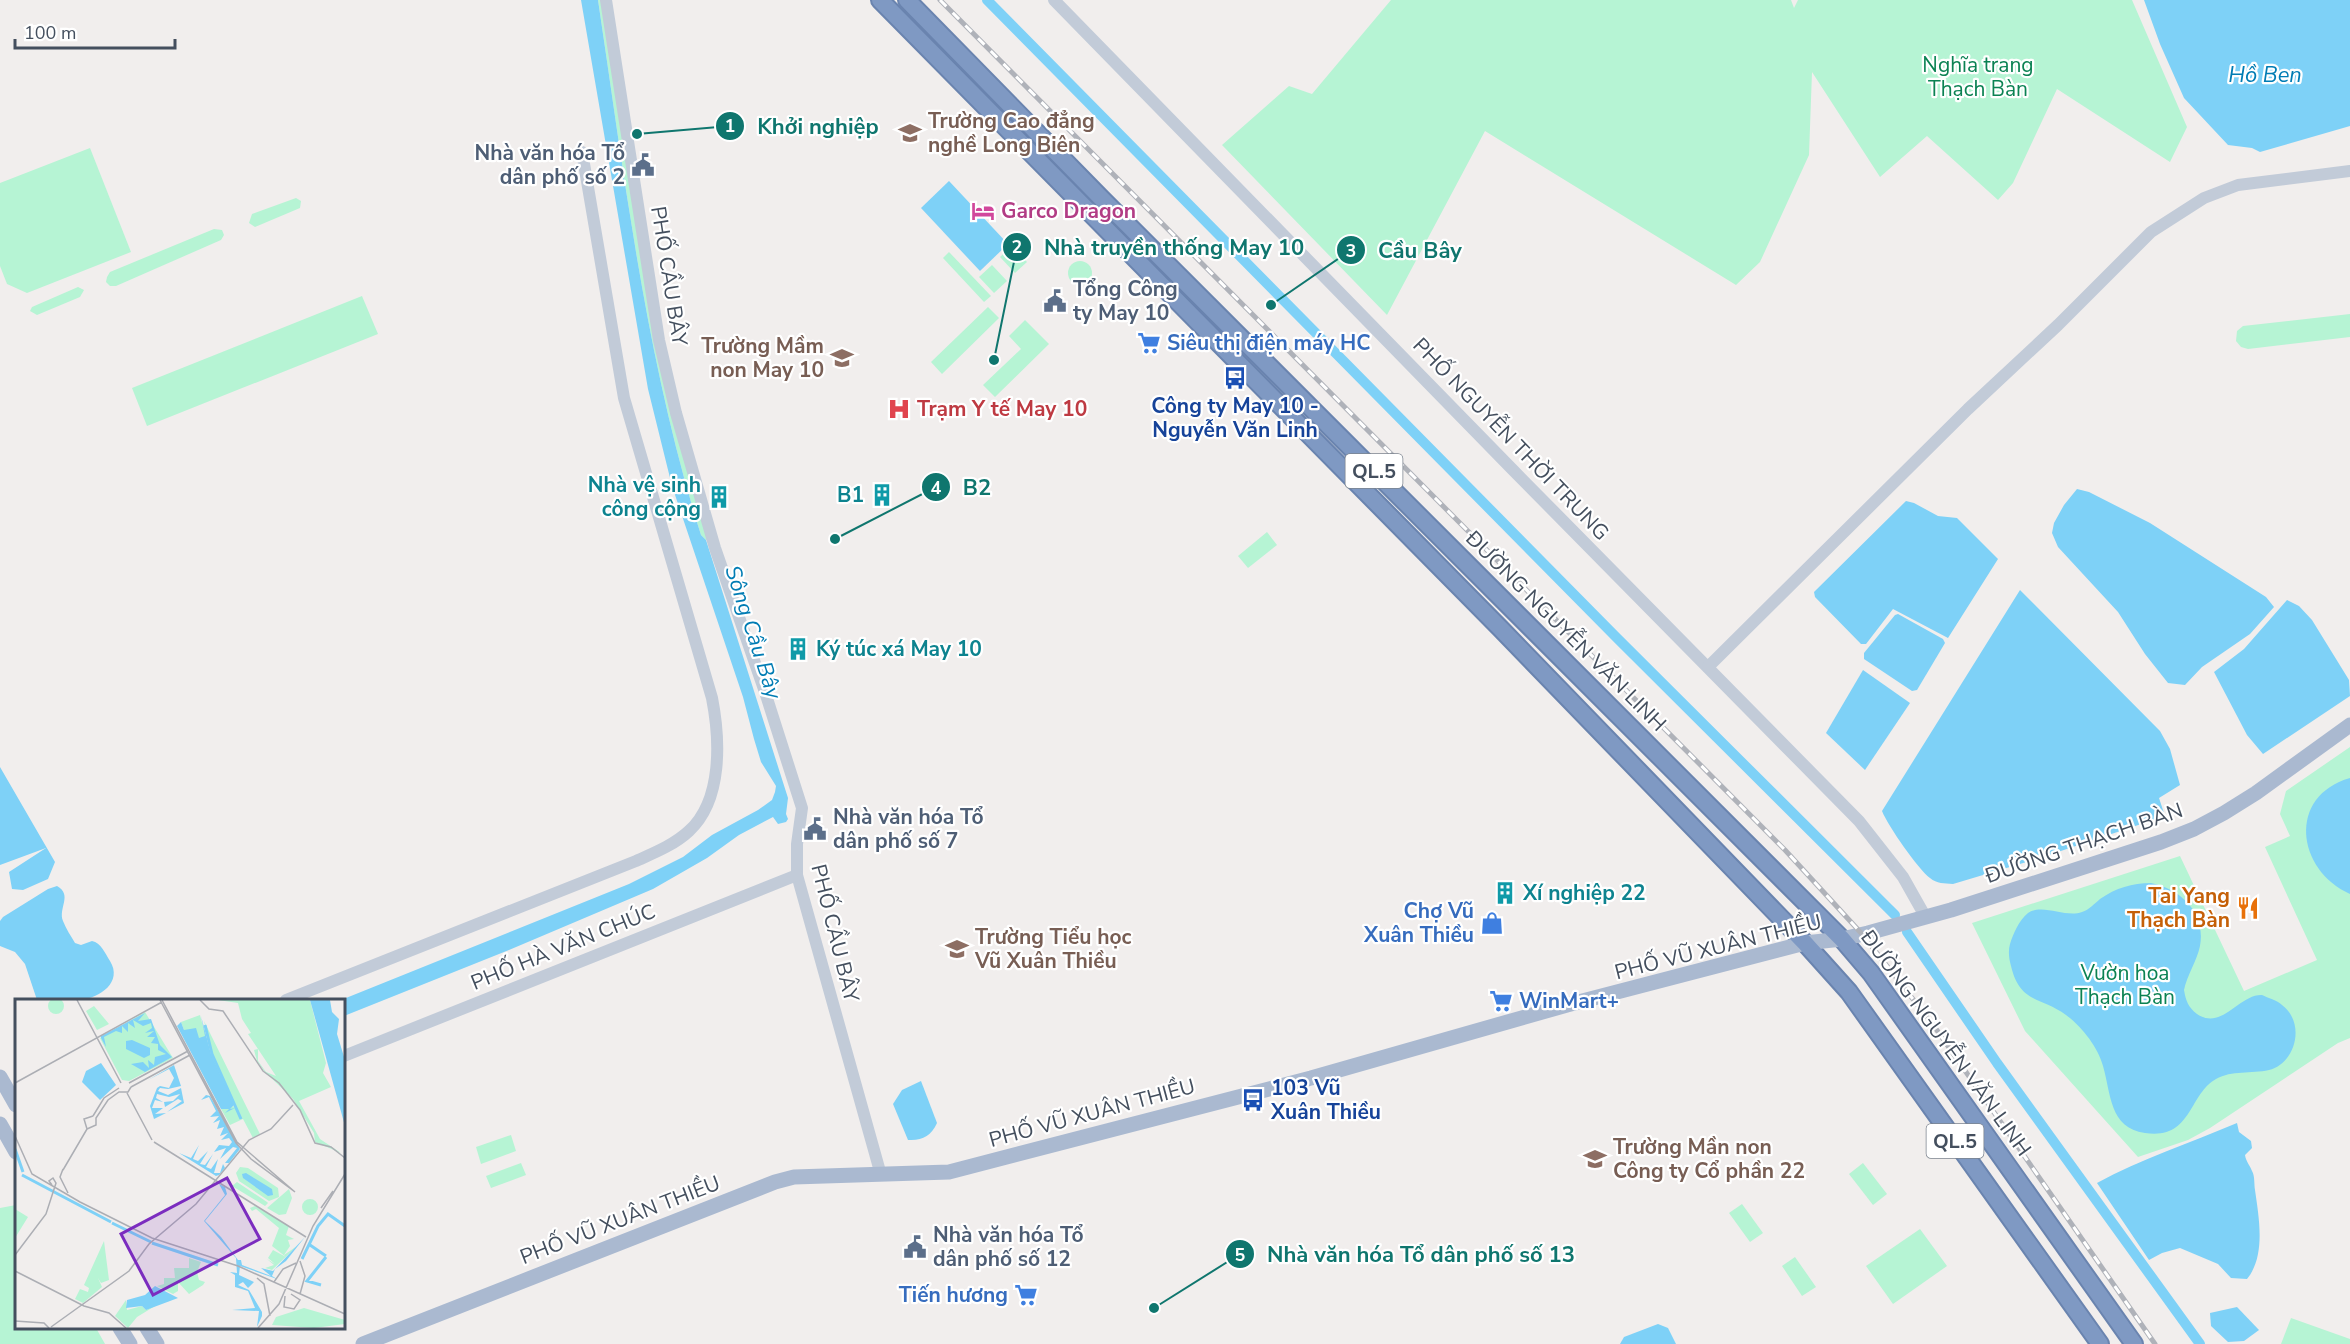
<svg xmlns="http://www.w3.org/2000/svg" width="2350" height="1344" font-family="'Nunito Sans',sans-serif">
<rect width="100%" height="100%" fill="#f1eeed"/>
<g fill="#b6f4d4">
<path d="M598 0H603L654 331 712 541 706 540 701 535C646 361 625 180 598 0Z"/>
<polygon points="1391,0 1791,0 1794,8 1798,0 2132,0 2187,127 2170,162 2057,89 2013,183 1998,200 1927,136 1880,177 1812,72 1809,155 1760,262 1736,285 1485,131 1387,315 1222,145 1289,86 1312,94"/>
<polygon points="90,148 131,252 27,293 7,284 0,266 0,183"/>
<polygon points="296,198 301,201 300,208 255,227 249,223 252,214"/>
<polygon points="214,229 222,230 224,235 221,240 116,286 110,286 106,282 107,277 110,272"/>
<polygon points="1012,246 1027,262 1015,273 1000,257"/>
<polygon points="949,252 991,296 984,302 943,258"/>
<circle cx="1080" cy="273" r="12"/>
<polygon points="992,265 1007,281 994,293 979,277"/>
<polygon points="78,287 84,290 80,297 37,315 30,311 32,307"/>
<polygon points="362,296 378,334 147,426 132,388"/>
<polygon points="988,307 999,318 942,374 931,362"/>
<polygon points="2350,314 2350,337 2248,349 2241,347 2236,341 2237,331 2243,326"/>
<polygon points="1025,320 1049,344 995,397 983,385 1021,349 1009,336"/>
<polygon points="1267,532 1277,545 1248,568 1238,556"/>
<polygon points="2350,747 2350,1038 2338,1043 2210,1128 2188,1140 2138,1157 2025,1031 1972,923 2180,856 2244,991 2317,960 2265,847 2290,836 2280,814 2286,791"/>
<polygon points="511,1135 516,1151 481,1164 476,1147"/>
<polygon points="521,1163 526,1175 491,1188 486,1176"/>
<polygon points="1863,1163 1887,1194 1873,1205 1849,1174"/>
<polygon points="1742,1204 1763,1233 1750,1242 1729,1213"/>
<polygon points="16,1205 16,1328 96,1328 105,1344 0,1344 0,1208"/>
<polygon points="1920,1229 1947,1266 1893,1304 1866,1266"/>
<polygon points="1795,1257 1816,1287 1802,1296 1782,1266"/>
<polygon points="2291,1318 2350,1339 2350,1344 2281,1344"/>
</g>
<g fill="#7ed1f7">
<path d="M581 0H598C625 180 646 361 701 535L706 540 788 798 786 814 788 819 786 822 778 824 773 817 739 835 707 858 653 889 509 950 344 1016V1000H341L629 884 683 857 712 835 758 810 772 800 775 792 776 786 761 762 754 739 743 697 672 486 648 389Z"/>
<polygon points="2144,0 2350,0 2350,126 2260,152 2252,148 2228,145 2184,98 2160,44"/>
<polygon points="949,181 1008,244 980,271 921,208"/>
<polygon points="2077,489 2089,492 2150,523 2266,597 2274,607 2250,634 2202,667 2185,685 2168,683 2145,654 2118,612 2058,547 2052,533 2054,523 2064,505"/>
<polygon points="1906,501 1914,503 1938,516 1957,518 1998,559 1948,638 1893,609 1866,644 1861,644 1815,597 1814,592"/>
<path d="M2020 590 2160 731 2170 749 2180 785 2159 798 2165 816 2043 857 1953 884C1944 883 1937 884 1930 878 1918 869 1888 826 1882 811Z"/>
<polygon points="2287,600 2299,606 2312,620 2349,680 2350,696 2263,754 2247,735 2214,672 2244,649"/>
<polygon points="1898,614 1943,639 1945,643 1917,690 1912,691 1864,659 1864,653 1895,615"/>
<polygon points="1863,670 1910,703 1865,770 1826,733"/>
<polygon points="0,767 55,862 48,879 23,890 12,889 9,872 46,848 0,865 0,869"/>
<path d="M2350 778V894C2296 870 2287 796 2350 778Z"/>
<path d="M2151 883C2181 889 2206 913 2200 946 2197 961 2187 975 2184 990 2186 1001 2188 1007 2197 1014 2222 1031 2239 994 2262 995 2268 998 2277 1000 2282 1005 2306 1023 2296 1063 2269 1070 2251 1074 2232 1070 2216 1079 2188 1095 2192 1140 2145 1133 2109 1128 2111 1093 2103 1066 2098 1047 2082 1027 2066 1015 2042 997 2020 1004 2011 966 2009 959 2008 951 2010 944 2013 934 2019 920 2028 913 2043 903 2065 918 2082 912 2089 910 2095 903 2100 899 2116 888 2132 883 2151 883Z"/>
<path d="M57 886C73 895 58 908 63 921 66 929 71 936 75 943L81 945 92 941C101 943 105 953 110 961 123 982 100 998 80 1000 66 1002 51 1001 37 1000L25 964 15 952 0 946V921L3 917 48 889Z"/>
<path d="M921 1081 937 1123C931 1136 922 1141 908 1140L893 1104 902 1090Z"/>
<path d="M2237 1123 2239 1132 2251 1141 2252 1148 2245 1155C2246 1162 2250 1165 2252 1171 2255 1176 2254 1184 2255 1190 2259 1218 2266 1256 2247 1279L2231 1278 2218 1264 2180 1248 2162 1253 2149 1260 2097 1183C2141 1159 2190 1143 2237 1123Z"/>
<polygon points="2237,1307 2259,1330 2244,1341 2228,1342 2211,1326 2210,1313"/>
<polygon points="1658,1324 1668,1328 1676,1344 1620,1344 1624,1337"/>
</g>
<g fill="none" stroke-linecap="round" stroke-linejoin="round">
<g stroke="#7ed1f7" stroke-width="10">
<polyline points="987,0 1617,638 1895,915"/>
<polyline points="1907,932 1997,1063 2200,1344"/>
</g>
<g stroke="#6a84af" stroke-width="20">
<g id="highway">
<polyline points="880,0 1500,628 1805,943 1849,992 2100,1344"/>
<polyline points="907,0 1101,198 1842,939 1871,973 2134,1344"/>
</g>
</g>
<g stroke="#c2cbd8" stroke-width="12">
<polyline points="606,0 659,340 676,413 715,548 765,692 802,808 797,844 797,875 881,1175"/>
<polyline points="1054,0 1512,469 1859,821 1903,877 1925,916"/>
<polyline points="1708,667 1968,409 2058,325 2151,232 2204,198 2238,185 2350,171"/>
<path d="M286 1000 636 861C654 853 674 845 689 831 723 800 720 739 712 698L624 398 582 152"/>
<polyline points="344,1056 797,875"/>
</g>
<g stroke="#aab9d0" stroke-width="15">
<polyline points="0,1077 16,1105"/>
<polyline points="0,1124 16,1152"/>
<polyline points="120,1328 130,1344"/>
<polyline points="147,1328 157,1344"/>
<polyline points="363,1344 775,1182 794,1177 949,1172 1311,1078 1567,1005 1782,949 1805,943 1842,939 1868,933 1951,910 2161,842 2194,829 2224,813 2256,793 2350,725"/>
</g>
<use href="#highway" stroke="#7f99c3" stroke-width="16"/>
<g stroke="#afb2b9" stroke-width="5">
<polyline id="rail" points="940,0 1785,850 1862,934 1934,1026 2155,1344"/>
</g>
<use href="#rail" stroke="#fff" stroke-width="3" stroke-dasharray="9" stroke-linecap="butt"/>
</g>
<defs>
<g id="university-bare" transform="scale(1.8)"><path d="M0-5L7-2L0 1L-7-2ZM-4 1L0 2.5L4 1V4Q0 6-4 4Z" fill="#8d6e63" stroke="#fff" stroke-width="2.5" paint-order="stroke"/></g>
<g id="civic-bare" transform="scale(1.8)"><path d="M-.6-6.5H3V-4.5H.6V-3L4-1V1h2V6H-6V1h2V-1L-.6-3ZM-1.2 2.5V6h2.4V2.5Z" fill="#5c6f8a" stroke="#fff" stroke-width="2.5" paint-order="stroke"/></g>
<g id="hotel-bare" transform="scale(1.8)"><path d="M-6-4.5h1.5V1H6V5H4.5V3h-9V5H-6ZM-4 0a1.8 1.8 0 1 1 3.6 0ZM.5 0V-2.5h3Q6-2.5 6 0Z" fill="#d1479c" stroke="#fff" stroke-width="2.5" paint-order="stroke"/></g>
<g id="supermarket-bare" transform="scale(1.8)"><path d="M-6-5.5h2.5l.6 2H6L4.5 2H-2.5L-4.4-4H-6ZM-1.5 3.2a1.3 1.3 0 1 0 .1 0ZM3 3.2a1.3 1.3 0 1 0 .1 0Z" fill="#3f7fe0" stroke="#fff" stroke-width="2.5" paint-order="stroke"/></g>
<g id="school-bare" transform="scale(1.8)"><path d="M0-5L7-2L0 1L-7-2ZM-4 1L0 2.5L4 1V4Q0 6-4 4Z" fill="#8d6e63" stroke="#fff" stroke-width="2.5" paint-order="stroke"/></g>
<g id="bus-bare" transform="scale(1.8)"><path d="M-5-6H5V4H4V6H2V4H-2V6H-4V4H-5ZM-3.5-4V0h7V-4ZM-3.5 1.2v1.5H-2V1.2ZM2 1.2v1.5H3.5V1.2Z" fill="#1a4fb4" stroke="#fff" stroke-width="2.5" paint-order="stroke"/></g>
<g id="hospital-bare" transform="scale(1.8)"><path d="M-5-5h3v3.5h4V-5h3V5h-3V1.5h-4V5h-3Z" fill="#e0444e" stroke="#fff" stroke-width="2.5" paint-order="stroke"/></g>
<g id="building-bare" transform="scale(1.8)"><path d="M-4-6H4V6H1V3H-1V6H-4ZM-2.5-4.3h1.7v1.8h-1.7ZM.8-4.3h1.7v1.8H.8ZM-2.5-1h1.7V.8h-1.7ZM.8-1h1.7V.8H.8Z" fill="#0f9aa8" stroke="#fff" stroke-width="2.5" paint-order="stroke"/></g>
<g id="restaurant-bare" transform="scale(1.8)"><path d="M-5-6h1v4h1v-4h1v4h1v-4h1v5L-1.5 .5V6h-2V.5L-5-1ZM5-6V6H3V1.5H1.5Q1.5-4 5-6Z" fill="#e8710a" stroke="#fff" stroke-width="2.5" paint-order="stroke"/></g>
<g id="shop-bare" transform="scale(1.8)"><path d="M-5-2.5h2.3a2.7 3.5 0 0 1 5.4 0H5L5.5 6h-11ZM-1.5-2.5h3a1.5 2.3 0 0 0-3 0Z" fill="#3f7fe0" stroke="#fff" stroke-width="2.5" paint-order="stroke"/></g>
</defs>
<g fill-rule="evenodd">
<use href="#university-bare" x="910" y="133"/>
<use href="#civic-bare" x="643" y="165"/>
<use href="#hotel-bare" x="983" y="211"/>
<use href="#civic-bare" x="1055" y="301"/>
<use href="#supermarket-bare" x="1149" y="343"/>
<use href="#school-bare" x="842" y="358"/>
<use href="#bus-bare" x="1235" y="378"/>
<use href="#hospital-bare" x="899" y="409"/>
<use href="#building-bare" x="882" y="495"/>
<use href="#building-bare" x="719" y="497"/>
<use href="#building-bare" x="798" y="649"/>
<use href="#civic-bare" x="815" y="829"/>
<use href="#building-bare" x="1505" y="893"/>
<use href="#restaurant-bare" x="2248" y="908"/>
<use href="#shop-bare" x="1492" y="923"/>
<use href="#school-bare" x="957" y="949"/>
<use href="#supermarket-bare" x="1501" y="1001"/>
<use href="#bus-bare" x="1253" y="1100"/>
<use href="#school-bare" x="1595" y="1159"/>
<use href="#civic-bare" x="915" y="1247"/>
<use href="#supermarket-bare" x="1026" y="1295"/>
</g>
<g text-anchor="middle" stroke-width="4.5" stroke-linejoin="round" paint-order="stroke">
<g fill="#fff" stroke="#7c848e" stroke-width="1.5">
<rect x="1345.5" y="454" width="57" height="34" rx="4.5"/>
<rect x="1926.5" y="1124" width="57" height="34" rx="4.5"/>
</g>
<g font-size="20" font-weight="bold" fill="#444f5e">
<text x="1374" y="478">QL.5</text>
<text x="1955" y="1148">QL.5</text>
</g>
<g font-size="21" fill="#0b8253" stroke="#fff">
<text x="1978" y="72">Nghĩa trang<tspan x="1978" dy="24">Thạch Bàn</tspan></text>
<text x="2125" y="980">Vườn hoa<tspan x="2125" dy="24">Thạch Bàn</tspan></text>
</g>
<g font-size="21" font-weight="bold" fill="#785e54" stroke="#fff" text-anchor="start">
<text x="928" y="128">Trường Cao đẳng<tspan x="928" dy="24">nghề Long Biên</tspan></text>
<text x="824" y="353" text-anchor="end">Trường Mầm<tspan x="824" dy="24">non May 10</tspan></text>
<text x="975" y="944">Trường Tiểu học<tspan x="975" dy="24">Vũ Xuân Thiều</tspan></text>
<text x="1613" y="1154">Trường Mần non<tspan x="1613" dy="24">Công ty Cổ phần 22</tspan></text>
</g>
<g font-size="21" font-weight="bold" fill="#4e5e75" stroke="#fff" text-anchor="start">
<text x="625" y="160" text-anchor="end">Nhà văn hóa Tổ<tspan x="625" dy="24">dân phố số 2</tspan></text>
<text x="1073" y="296">Tổng Công<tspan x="1073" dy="24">ty May 10</tspan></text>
<text x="833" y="824">Nhà văn hóa Tổ<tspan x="833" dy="24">dân phố số 7</tspan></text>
<text x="933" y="1242">Nhà văn hóa Tổ<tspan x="933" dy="24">dân phố số 12</tspan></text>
</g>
<g font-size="21" font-weight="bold" fill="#b23c85" stroke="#fff" text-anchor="start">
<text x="1001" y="218">Garco Dragon</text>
</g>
<g font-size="21" fill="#444f5e" stroke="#fff">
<text transform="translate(669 276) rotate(81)" y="7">PHỐ CẦU BÂY</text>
<text transform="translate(1511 439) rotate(46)" y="7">PHỐ NGUYỄN THỜI TRUNG</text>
<text transform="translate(1566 631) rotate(45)" y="7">ĐƯỜNG NGUYỄN VĂN LINH</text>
<text transform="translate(2084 843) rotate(-19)" y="7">ĐƯỜNG THẠCH BÀN</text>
<text transform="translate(835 933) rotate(76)" y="7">PHỐ CẦU BÂY</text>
<text transform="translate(563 947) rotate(-22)" y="7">PHỐ HÀ VĂN CHÚC</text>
<text transform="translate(1718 947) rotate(-14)" y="7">PHỐ VŨ XUÂN THIỀU</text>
<text transform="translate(1946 1043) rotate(54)" y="7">ĐƯỜNG NGUYỄN VĂN LINH</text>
<text transform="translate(1092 1113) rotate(-15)" y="7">PHỐ VŨ XUÂN THIỀU</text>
<text transform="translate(620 1220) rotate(-21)" y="7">PHỐ VŨ XUÂN THIỀU</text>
</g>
<g font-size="21" font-weight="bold" fill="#366cbe" stroke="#fff" text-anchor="start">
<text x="1167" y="350">Siêu thị điện máy HC</text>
<text x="1474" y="918" text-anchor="end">Chợ Vũ<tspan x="1474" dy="24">Xuân Thiều</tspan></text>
<text x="1519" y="1008">WinMart+</text>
<text x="1008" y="1302" text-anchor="end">Tiến hương</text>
</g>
<g font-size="21" font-weight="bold" fill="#164399" stroke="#fff">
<text x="1235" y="413">Công ty May 10 -<tspan x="1235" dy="24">Nguyễn Văn Linh</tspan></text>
<text x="1271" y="1095" text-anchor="start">103 Vũ<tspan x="1271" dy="24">Xuân Thiều</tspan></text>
</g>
<g font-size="21" font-weight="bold" fill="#be3a42" stroke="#fff" text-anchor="start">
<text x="917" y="416">Trạm Y tế May 10</text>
</g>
<g font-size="21" font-weight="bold" fill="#0d838f" stroke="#fff" text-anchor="end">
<text x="701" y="492">Nhà vệ sinh<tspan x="701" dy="24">công cộng</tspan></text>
<text x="864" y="502">B1</text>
<text x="816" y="656" text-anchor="start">Ký túc xá May 10</text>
<text x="1523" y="900" text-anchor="start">Xí nghiệp 22</text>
</g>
<g font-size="21" font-weight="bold" fill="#c56008" stroke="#fff" text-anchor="end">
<text x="2230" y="903">Tai Yang<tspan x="2230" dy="24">Thạch Bàn</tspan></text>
</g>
<g font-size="22" font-style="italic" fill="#007cb4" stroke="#fff">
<text x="2265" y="82">Hồ Ben</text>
<text transform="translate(754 632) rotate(72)" y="8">Sông Cầu Bây</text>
</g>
</g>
<g transform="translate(15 999)">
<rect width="330" height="330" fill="#f1eeed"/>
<path d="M33 7a8 8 0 1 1 16 0a8 8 0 1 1-16 0ZM203 1H295L311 64 308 74 316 88 284 102 305 140 326 154 300 143 299 134 278 100 250 73 242 62 239 51 243 50V62L251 73 261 77 233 35 236 34 227 20 223 4ZM79 7 94 25 82 31 71 12ZM130 13 158 59 114 82 107 81 85 39ZM185 16 191 38 185 43 169 31 166 23ZM189 22 245 135 238 139 228 120 215 126 206 110 220 107 197 55ZM225 168 233 169 263 189 264 198 254 202 224 182 221 174ZM222 183 252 203 253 204 250 207 217 187ZM274 190 277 199 271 215 264 216 252 209ZM287 208a8 8 0 1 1 16 0a8 8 0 1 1-16 0ZM240 207 274 227 271 236 279 240 273 241 275 247 269 256 282 247 257 271 250 269 259 266 252 260 260 265 253 259 258 251 271 258 257 247 264 229 241 210 237 212 235 209ZM0 210 13 218 0 239ZM89 242 94 281 86 284 83 279 87 288 68 304 60 300 65 290 73 293 74 289 69 286ZM174 259 186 263 182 273 184 281 190 283 188 286 174 295 163 283V292L158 295 142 287 149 285V279H160L159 269H174ZM111 301 112 311 127 307 131 311 145 304 122 318 113 329 100 317ZM289 309 330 321V325L299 329 257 326 261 318Z" fill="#b6f4d4"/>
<path d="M295 1H315L317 13 324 20 322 35 330 61V127ZM130 14 123 22 136 20 145 46 157 58 130 73 116 65 128 63 134 69 133 61 139 66 140 58 151 55 143 51V45L136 44 140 38H132L139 32 130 34 137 29 136 24 128 27 118 21 120 29 113 24V33L107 27V34L101 32 89 38 91 48 86 39V37ZM186 17 196 55 219 106 215 110 220 109 210 114 214 110H206L162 27 166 23 169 31 181 29 184 39 190 37ZM117 41 135 49V56L129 59 111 50V42ZM86 64 101 86 85 101 67 83 71 72ZM159 66 166 87 153 90 145 89 143 92 153 96 166 89 169 104 152 113 167 102 163 100 150 108 149 103 158 102 165 95 154 98 142 95 141 99 148 103 140 101 137 109H148L140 115 151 114 139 120 135 107 142 89 145 87 154 89 159 79 154 70 133 81ZM191 96 195 97 225 150 214 164H210L222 149 218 148 205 160 211 149 199 153 204 146 214 147 217 143 214 139 206 141 213 134 205 137 209 128 202 130 205 121 198 124 204 117 195 118 201 112 194 98 186 101ZM184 146 178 160 183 162 193 152 185 165 190 166 198 155 191 168 196 170 203 160 199 174H205L208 165 210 169 204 176 201 177 164 154 176 159ZM231 174 257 190 258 196 253 197 228 179 227 175ZM204 185 210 188 212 195 190 222 206 238 223 261H226L227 266 256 277 246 269 258 272 290 238 271 262 260 270 257 277 262 280 225 267 224 276 239 283 233 289 228 283 223 286 234 291 247 313V317L242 328 244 312 217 311 240 309 233 292 220 288V276L215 273 222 274 221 259 189 222 210 196ZM140 287 163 299 131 311 127 307 111 309 112 301 130 296Z" fill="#7ed1f7"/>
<path fill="none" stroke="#7ed1f7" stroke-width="3" d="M190 26 197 55 226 120M0 150 8 173M7 176 96 223M97 224 136 243M137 244 203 266M295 246 311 257M287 260 303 227 313 215 330 227M306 286 292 282 311 258"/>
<path fill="none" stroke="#acaeb4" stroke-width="1.5" d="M62 1 106 84M145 1 221 144 236 160 280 193 222 143 147 1M185 1 194 10 208 12 248 72 264 84 285 111 300 144 316 148 330 159M0 84 147 3M114 84 173 52M116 88 175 56M112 94 137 141M78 117 89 99 104 89M72 130 81 126V119L93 101 104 93H113L116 88M72 130 69 120 78 117M0 137 17 175 65 203 137 239 223 267 330 315M139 143 291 238M48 170 45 178 53 194M48 171 72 130M306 209 318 192M0 256 31 215 41 184 38 179 34 182 37 186M285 262 290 277 285 295M0 272 69 307 94 314 111 329M242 279 249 285 255 317M259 283 268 270 281 264M270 297 269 308 279 310 285 301 276 295M0 322 29 324 34 329M36 328 114 272 134 245 181 205 234 141 256 130 278 106M243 329 264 305 298 227 330 175"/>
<path fill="#7b2cbf" fill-opacity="0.15" stroke="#7b2cbf" stroke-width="3" d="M212 179 245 240 138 296 106 235Z"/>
<rect width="330" height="330" fill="none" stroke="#444f5e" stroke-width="3"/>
</g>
<path fill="none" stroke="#0f766e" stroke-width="2" d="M637 134L730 126M994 360L1017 247M1271 305L1351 250M835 539L936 487M1154 1308L1240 1254"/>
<g fill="#0f766e" stroke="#fff" stroke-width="2">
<circle cx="637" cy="134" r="6"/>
<circle cx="994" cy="360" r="6"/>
<circle cx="1271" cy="305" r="6"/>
<circle cx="835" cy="539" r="6"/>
<circle cx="1154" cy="1308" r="6"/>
<circle cx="730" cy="126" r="15"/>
<circle cx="1017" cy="247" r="15"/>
<circle cx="1351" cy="250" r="15"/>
<circle cx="936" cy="487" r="15"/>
<circle cx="1240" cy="1254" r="15"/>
</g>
<g font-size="18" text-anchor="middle" font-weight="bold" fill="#fff">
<text x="730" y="132">1</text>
<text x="1017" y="253">2</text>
<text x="1351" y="257">3</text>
<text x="936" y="494">4</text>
<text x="1240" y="1261">5</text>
</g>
<g font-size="22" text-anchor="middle" font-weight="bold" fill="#0f766e" stroke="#fff" stroke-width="4.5" stroke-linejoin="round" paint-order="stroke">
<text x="818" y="134">Khởi nghiệp</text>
<text x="1174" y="255">Nhà truyền thống May 10</text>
<text x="1420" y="258">Cầu Bây</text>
<text x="977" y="495">B2</text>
<text x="1421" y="1262">Nhà văn hóa Tổ dân phố số 13</text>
</g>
<path d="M15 39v9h160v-9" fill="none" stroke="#444f5e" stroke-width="3"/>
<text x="24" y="39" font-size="18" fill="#444f5e" stroke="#ffffff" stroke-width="4.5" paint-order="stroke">100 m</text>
</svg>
